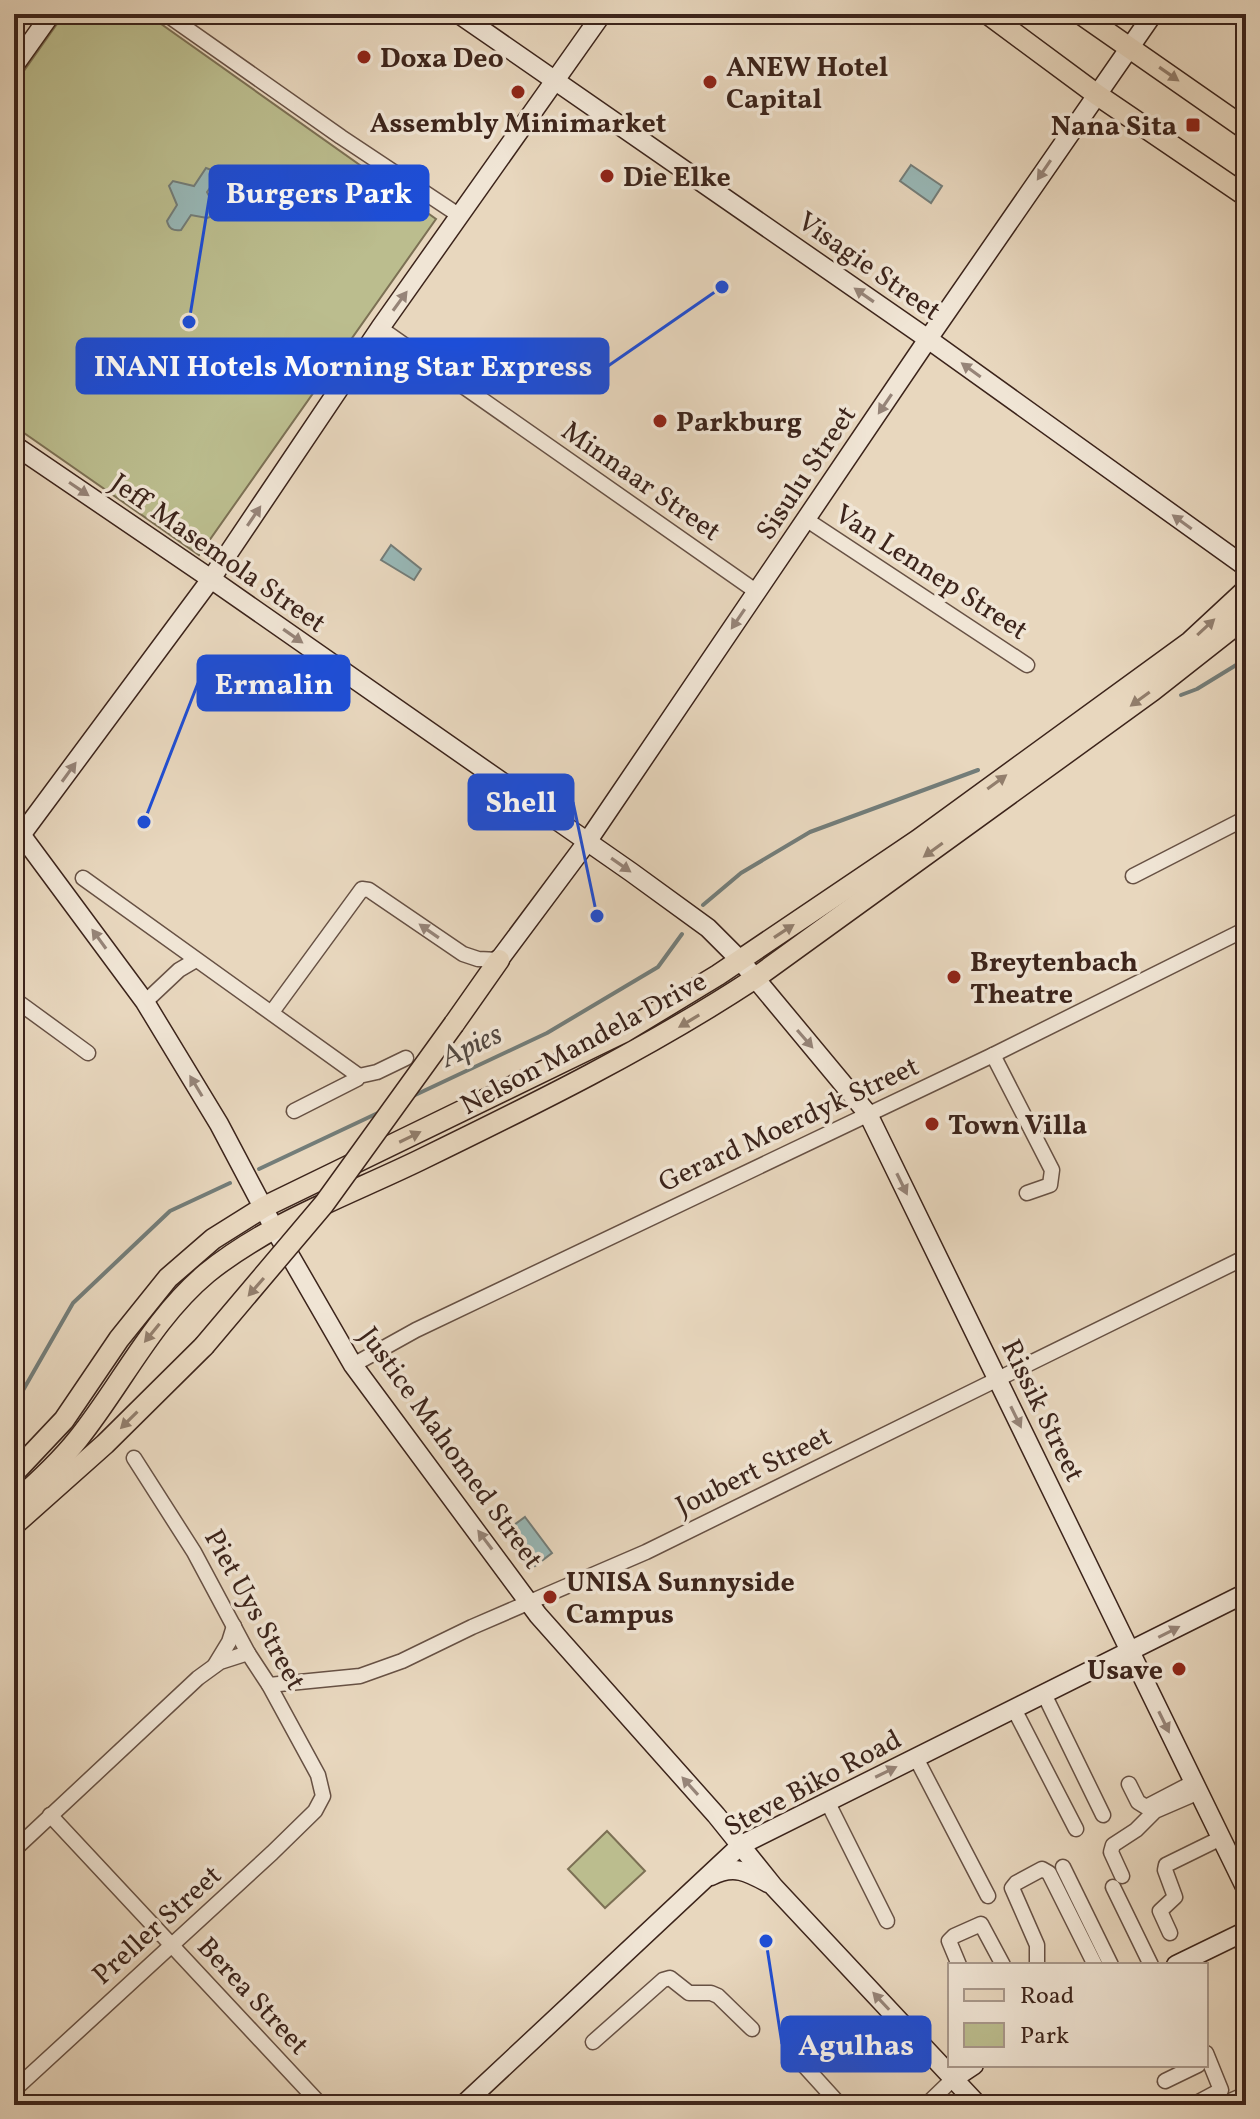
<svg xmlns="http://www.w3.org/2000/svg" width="1260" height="2119" font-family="Vollkorn,serif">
<rect width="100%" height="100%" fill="#e8d7be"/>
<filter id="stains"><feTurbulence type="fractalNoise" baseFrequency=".0025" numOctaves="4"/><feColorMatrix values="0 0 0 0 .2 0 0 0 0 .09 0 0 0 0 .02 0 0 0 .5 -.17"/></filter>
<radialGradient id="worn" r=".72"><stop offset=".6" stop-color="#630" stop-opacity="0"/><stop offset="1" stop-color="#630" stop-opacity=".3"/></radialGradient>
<g fill="#bbbd8e" stroke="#7c7054" stroke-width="2">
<polygon points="64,14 147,14 436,219 199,555 14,426 14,85"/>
<polygon points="607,1831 645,1871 605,1908 568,1869"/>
</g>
<g fill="#98b8b7" stroke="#737d79" stroke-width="2">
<polygon points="911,165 942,186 931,203 900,181"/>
<path d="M206 168 217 172V178L207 192 216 209V215L207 218 191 215 181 230C173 231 169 229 167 221L177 205 169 186 173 181 194 186Z"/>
<polygon points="391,545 421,569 414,580 381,560"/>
<polygon points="525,1517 552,1553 535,1566 507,1530"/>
</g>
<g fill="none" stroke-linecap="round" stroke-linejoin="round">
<g stroke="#737d79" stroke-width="4">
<polyline points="1181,695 1197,689 1246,659"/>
<polyline points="703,905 741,873 810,832 978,770"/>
<polyline points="413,1096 547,1033 658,967 682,934"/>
<polyline points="259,1169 380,1112"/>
<polyline points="14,1406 73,1303 170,1211 230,1183"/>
</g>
<g stroke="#675144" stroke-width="17">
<g id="street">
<polyline points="166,14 341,137 460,216"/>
<polyline points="380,328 757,592"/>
<polyline points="807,520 1027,665"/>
<polyline points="1133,876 1246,818"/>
<polyline points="83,878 359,1076"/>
<polyline points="14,999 88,1053"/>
<polyline points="145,1002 179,970 196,960"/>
<polyline points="272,1012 362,889 369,890 463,954 478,959 499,960"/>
<polyline points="993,1055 1052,1170 1050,1185 1027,1193"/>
<polyline points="294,1111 357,1079 359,1076 377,1072 406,1058"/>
<polyline points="353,1365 416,1330 993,1055 1246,929"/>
<polyline points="215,1665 229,1642 234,1626"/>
<polyline points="269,1685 360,1676 402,1661 472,1627 646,1552 1246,1257"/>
<polyline points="1044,1694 1103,1815"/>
<polyline points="1014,1709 1076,1829"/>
<polyline points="916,1758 988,1896"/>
<polyline points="1129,1784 1138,1802 1146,1807 1194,1782"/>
<polyline points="827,1801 887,1921"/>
<polyline points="50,1815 321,2105"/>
<polyline points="14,1850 198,1678 220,1662 248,1653"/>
<polyline points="1063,1867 1111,1965"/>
<polyline points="1122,1876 1111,1852 1113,1845 1136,1830 1155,1811 1199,1792"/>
<polyline points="1113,1887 1151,1965"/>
<polyline points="1170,1933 1160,1911 1175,1897 1165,1870 1166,1865 1221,1838"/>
<polyline points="959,1965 949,1941 954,1936 981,1924 1003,1965"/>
<polyline points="1037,1965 1037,1945 1012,1888 1016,1883 1042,1869 1049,1873 1095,1965"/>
<polyline points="807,2029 791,2042 790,2050 840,2105"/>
<polyline points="593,2042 663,1980 670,1978 689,1993 711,1993 718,1996 752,2029"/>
<polyline points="1165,2081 1198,2065"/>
<polyline points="14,2090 272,1853 315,1811 323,1796 318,1775 269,1685 248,1653 194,1552 134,1458"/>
<polyline points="1228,2102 1246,2094"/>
<polyline points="926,2105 953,2079"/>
<polyline points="1193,2105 1221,2090 1206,2053"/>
</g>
</g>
<g stroke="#3c241b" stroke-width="21">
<g id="secondary">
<polyline points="459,14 928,339 1246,567"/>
<polyline points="14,66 51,14"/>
<polyline points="14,445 211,579 631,872 708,928 740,960 868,1114 1246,1889"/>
<polyline points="14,825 145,1002 219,1124 274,1228 353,1365 538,1615 716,1815 774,1887 978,2105"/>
<polyline points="16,842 211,579 380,328 602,14"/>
<polyline points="499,960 587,842 928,339 1153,14"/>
<path d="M711 1876C734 1864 748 1872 768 1883"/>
<polyline points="1176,1965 1246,1931"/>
<polyline points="953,2079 974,2065"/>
<polyline points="463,2105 741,1845 1246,1593"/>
</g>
</g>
<g stroke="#3c241b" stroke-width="23">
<g id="primary">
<polyline points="988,14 1096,94 1246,196"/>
<polyline points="1081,14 1246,129"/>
<polyline points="454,1024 499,960"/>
<polyline points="14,1473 64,1420 119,1339 168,1278 213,1239 264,1207 624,1032 718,975 918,840 1190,642 1246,590"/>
<path d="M14 1503C37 1483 59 1463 78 1439 122 1384 152 1319 207 1273 270 1222 348 1195 420 1160 535 1104 647 1049 754 979L1152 691 1246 617"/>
<polyline points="14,1525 105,1444 204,1346"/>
</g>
</g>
<use href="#street" stroke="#f0e5d5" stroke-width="14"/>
<use href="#secondary" stroke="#f0e5d5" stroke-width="18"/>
<use href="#primary" stroke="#e8d7be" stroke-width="20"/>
<g stroke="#3c241b" stroke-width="23" stroke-linecap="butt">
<polyline id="primary-bridge" points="204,1346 324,1204 454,1024"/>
</g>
<use href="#primary-bridge" stroke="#e8d7be" stroke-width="20"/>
</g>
<defs><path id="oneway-solid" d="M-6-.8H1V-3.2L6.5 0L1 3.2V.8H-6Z" transform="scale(2)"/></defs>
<g fill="#927e6c">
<use href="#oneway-solid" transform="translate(1169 74) rotate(35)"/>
<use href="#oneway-solid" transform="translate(1206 627) rotate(-43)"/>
<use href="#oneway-solid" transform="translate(1140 699) rotate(144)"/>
<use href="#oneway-solid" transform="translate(997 782) rotate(-36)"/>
<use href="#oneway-solid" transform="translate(933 850) rotate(144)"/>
<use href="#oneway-solid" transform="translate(784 931) rotate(-33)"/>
<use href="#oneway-solid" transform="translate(689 1021) rotate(149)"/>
<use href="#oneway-solid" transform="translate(410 1137) rotate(-26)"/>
<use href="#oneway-solid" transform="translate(256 1287) rotate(131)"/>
<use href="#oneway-solid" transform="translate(152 1333) rotate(129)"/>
<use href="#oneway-solid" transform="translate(129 1420) rotate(135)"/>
</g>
<g fill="#968478">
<use href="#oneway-solid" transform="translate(1044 170) rotate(124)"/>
<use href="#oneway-solid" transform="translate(864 295) rotate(-145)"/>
<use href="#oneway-solid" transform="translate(400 301) rotate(-54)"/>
<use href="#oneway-solid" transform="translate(971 370) rotate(-144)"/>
<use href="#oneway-solid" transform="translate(885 404) rotate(124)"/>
<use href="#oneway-solid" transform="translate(79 489) rotate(34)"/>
<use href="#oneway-solid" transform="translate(254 516) rotate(-56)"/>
<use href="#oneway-solid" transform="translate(1182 522) rotate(-144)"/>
<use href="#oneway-solid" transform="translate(738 619) rotate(124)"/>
<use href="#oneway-solid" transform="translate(293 636) rotate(35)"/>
<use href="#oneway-solid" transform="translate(69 772) rotate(-54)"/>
<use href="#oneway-solid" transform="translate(621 865) rotate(35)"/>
<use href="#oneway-solid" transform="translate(429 931) rotate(-145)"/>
<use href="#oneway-solid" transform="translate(99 939) rotate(-126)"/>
<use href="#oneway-solid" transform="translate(805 1039) rotate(49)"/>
<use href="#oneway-solid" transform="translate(196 1086) rotate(-121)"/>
<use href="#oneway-solid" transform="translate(902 1184) rotate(64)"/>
<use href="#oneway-solid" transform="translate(1016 1417) rotate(64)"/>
<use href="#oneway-solid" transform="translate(485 1540) rotate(-127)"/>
<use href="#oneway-solid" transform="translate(1169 1632) rotate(-27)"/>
<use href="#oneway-solid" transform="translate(1164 1722) rotate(64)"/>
<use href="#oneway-solid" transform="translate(886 1772) rotate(-26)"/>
<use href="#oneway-solid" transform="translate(690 1786) rotate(-132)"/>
<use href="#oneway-solid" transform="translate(881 2001) rotate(-133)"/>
</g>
<g fill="#8f2418" stroke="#f0e5d5" stroke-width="3">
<circle cx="364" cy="57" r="8"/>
<circle cx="710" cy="82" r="8"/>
<circle cx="518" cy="92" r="8"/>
<rect x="1185" y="117" width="16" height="16" rx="4"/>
<circle cx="607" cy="176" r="8"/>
<circle cx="660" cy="421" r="8"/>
<circle cx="954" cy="977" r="8"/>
<circle cx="932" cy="1124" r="8"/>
<circle cx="550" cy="1597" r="8"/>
<circle cx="1179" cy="1669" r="8"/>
</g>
<g text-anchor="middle" stroke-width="7" stroke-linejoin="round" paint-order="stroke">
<g font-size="28" font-weight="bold" fill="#3c241b" stroke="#f0e5d5" text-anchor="start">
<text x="380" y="67">Doxa Deo</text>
<text x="726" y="76">ANEW Hotel<tspan x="726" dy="32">Capital</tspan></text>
<text x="518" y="132" text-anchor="middle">Assembly Minimarket</text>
<text x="1177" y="135" text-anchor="end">Nana Sita</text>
<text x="623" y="186">Die Elke</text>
<text x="676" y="431">Parkburg</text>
<text x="970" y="971">Breytenbach<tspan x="970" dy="32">Theatre</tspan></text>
<text x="948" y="1134">Town Villa</text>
<text x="566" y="1591">UNISA Sunnyside<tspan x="566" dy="32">Campus</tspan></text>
<text x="1163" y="1679" text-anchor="end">Usave</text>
</g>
<g font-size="28" fill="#3c241b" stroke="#f0e5d5">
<text transform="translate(870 265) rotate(35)" y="10">Visagie Street</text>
<text transform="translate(805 472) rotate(-56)" y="10">Sisulu Street</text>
<text transform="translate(642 480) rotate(35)" y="10">Minnaar Street</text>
<text transform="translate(219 552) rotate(35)" y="10">Jeff Masemola Street</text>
<text transform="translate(932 571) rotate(33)" y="10">Van Lennep Street</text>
<text transform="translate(583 1042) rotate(-28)" y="10">Nelson Mandela Drive</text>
<text transform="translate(788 1123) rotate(-25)" y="10">Gerard Moerdyk Street</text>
<text transform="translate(1044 1410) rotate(64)" y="10">Rissik Street</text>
<text transform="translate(452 1447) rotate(54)" y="10">Justice Mahomed Street</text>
<text transform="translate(753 1470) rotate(-26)" y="10">Joubert Street</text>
<text transform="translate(256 1609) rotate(61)" y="10">Piet Uys Street</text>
<text transform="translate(812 1782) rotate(-28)" y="10">Steve Biko Road</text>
<text transform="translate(156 1924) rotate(-42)" y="10">Preller Street</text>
<text transform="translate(254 1995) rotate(47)" y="10">Berea Street</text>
</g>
<g font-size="30" font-style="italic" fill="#534942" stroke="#f0e5d5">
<text transform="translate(471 1045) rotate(-25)" y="10">Apies</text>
</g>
</g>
<path fill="none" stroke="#1d4ed8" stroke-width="3" d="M189 322L210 193M722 287L608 366M144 822L198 683M597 916L573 802M766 1941L782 2044"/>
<g fill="#1d4ed8" stroke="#f0e5d5" stroke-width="3">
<circle cx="189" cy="322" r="8"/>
<circle cx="722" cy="287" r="8"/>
<circle cx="144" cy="822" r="8"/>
<circle cx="597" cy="916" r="8"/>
<circle cx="766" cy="1941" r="8"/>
</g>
<g fill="#1d4ed8" stroke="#1d4ed8" stroke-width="3">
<rect x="210" y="166" width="218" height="54" rx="8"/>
<rect x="77" y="339" width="531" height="54" rx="8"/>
<rect x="198" y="656" width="151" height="54" rx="8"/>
<rect x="469" y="775" width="104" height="54" rx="8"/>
<rect x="782" y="2017" width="148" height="54" rx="8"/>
</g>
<g font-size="30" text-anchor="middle" font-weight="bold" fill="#fff">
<text x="319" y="203">Burgers Park</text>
<text x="343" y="376">INANI Hotels Morning Star Express</text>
<text x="274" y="694">Ermalin</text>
<text x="521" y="812">Shell</text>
<text x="856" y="2055">Agulhas</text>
</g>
<rect width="1260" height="2119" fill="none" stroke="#e8d7be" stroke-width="48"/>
<rect x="16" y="16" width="1228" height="2087" fill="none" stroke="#3c241b" stroke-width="4"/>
<rect x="24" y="24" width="1212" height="2071" fill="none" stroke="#3c241b" stroke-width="2"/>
<rect x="948" y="1963" width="260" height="104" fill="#f0e5d5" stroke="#a8988b" stroke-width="2"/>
<rect x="964" y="1989" width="40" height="12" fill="#e8d7be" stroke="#a8988b" stroke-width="2"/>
<text x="1020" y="2003" font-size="24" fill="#3c241b">Road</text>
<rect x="964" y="2023" width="40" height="24" fill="#bbbd8e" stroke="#a8988b" stroke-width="2"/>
<text x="1020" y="2043" font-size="24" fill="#3c241b">Park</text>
<rect width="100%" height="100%" filter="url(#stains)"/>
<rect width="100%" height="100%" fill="url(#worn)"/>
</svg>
